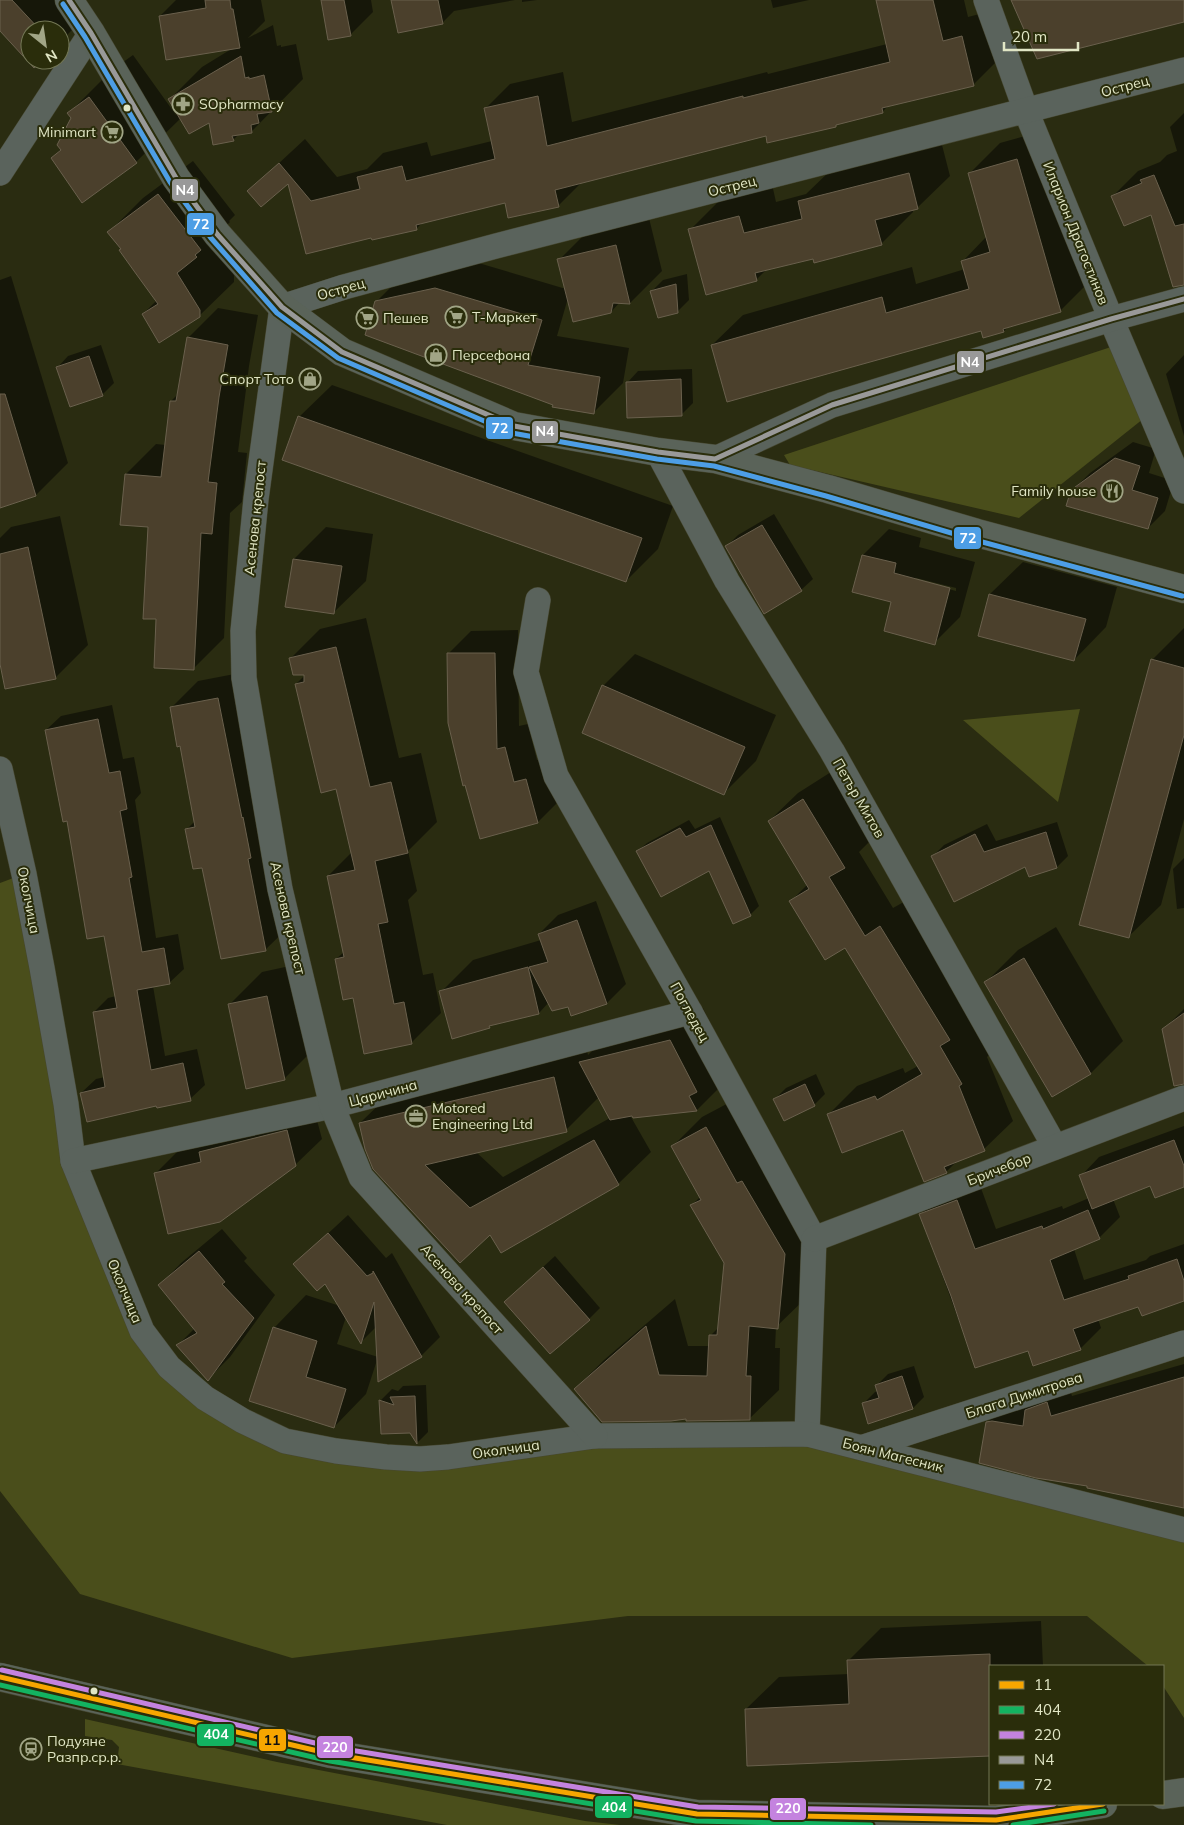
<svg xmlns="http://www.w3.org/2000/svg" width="1184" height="1825" font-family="Mulish,sans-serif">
<rect width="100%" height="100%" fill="#2a2c11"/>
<g fill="#4a4e1b">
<polygon points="1114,346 1143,419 1019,518 790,465 784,455"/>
<polygon points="1080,709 1058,802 963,720"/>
<polygon points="24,874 66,1104 142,1331 205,1398 336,1451 807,1434 1184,1530 1184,1718 1163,1686 1163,1666 1148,1666 1087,1616 628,1616 292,1658 80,1594 0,1491 0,883"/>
<polygon points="85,1719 277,1762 585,1821 620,1825 447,1825 117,1764 119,1747 112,1740 85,1736"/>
</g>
<g fill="#0007" fill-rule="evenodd">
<polygon points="0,0 65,0 83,19 60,42 60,30 30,30 30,60 41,60 34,66 0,30"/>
<polygon points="176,0 261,0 265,21 248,38 273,25 277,46 281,45 281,47 296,44 303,79 251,132 239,134 233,140 210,121 181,118 136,162 83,201 52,158 61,149 72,118 69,113 112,70 133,55 176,115 178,114 170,99 202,67 233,48 160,16"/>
<polygon points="322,0 371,0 373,12 350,35"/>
<polygon points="393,0 515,0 454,11 442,23"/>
<polygon points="522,0 537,0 522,2"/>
<polygon points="771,0 809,0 773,8"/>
<polygon points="877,0 964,0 968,17 987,12 998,60 973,85 889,105 882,112 767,135 582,182 558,206 506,201 423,222 417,228 372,236 307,253 288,181 249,191 305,139 337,177 367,169 383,153 427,142 431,156 492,141 485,109 510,84 563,72 572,122 767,72 768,74 887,44"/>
<polygon points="1184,113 1184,267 1152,213 1113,196 1138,171 1160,162 1167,155 1177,151 1170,127"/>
<polygon points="1047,130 1091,280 1060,311 1009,326 1004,331 984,337 982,329 712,345 743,315 912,267 916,284 965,269 963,261 987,236 969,174 1000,143"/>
<polygon points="941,141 950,176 917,208 913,209 913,212 881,244 813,257 767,269 756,280 690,230 722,198 772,184 776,202 806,194 832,169"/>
<polygon points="193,161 235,215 229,221 230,222 212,240 234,275 234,282 199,316 143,314 157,300 109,232 143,198"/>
<polygon points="648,214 662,271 630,303 620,302 611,312 568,298 557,336 629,348 623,383 593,413 554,404 376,302 406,272 465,259 566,289 559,260 591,228"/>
<polygon points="687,274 689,300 677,312 652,291 663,280"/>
<polygon points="11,276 68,463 36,495 0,506 0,280"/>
<polygon points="218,308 258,315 249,366 238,452 247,453 242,502 230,513 224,638 193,669 158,618 149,526 126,474 156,444 166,445 171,401 178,394 188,338"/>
<polygon points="101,345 114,383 102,395 57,368 68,356"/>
<polygon points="1184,355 1184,436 1166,374"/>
<polygon points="692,369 693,403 682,414 627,383 638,371"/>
<polygon points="332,385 673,506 658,549 626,581 299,417"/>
<polygon points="1133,442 1156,449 1149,473 1174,481 1165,511 1148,528 1072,491 1090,473"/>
<polygon points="774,514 813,579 801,590 726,547 738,535"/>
<polygon points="60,516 88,645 55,678 0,658 0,538 11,527"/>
<polygon points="326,527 373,534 366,581 333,613 294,559"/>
<path d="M889 529 921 538 919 547 975 562 960 617 934 643 893 601 854 592 863 555ZM916 578 956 588V591L916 580Z"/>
<polygon points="1023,562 1117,587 1106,627 1074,660 980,635 990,594"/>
<polygon points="366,618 399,758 421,753 437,822 408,851 417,891 408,900 423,975 433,973 441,1013 411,1043 354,996 336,959 344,952 328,876 352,852 337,788 296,684 306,674 290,659 320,629"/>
<polygon points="1184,628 1184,819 1161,905 1128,937 1152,660"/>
<polygon points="518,630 519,726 528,724 537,760 549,756 561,799 538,822 481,838 448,654 471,631"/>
<polygon points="635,654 776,715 756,761 724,793 603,686"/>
<polygon points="245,672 293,923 266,949 203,866 186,830 195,821 181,745 171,708 198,681"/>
<polygon points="112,705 123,759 134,757 141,793 135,800 156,938 178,934 184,969 169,983 153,986 165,1056 197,1049 205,1085 190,1099 157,1105 81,1093 96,1079 105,1077 94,1012 108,998 116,996 105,934 68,819 46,730 61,716"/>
<polygon points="831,772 872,839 859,852 893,908 909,899 989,1055 987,1057 1013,1121 984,1149 958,1160 946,1172 904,1129 829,1114 857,1086 903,1068 905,1073 918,1066 845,946 791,901 808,884 769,821 798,793"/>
<polygon points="720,817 759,906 751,914 733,922 709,869 638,851 647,843 689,820 695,829"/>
<polygon points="1057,822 1068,856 1057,867 1030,876 1026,865 933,856 944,845 987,824 996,841"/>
<polygon points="1184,858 1184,908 1177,909 1173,869"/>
<polygon points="596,901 626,984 607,1003 572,1014 569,1005 549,1002 539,1013 493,1024 489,1027 441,992 473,960 541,940 539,934 558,915"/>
<polygon points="1056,927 1123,1041 1091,1073 1053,1095 986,982 1018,950"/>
<polygon points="299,964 316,1047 284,1079 230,1004 262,972"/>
<path d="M703 1008 728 1058 729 1078 697 1110 631 1117 651 1152 618 1184 490 1233 360 1123 393 1091 586 1045 588 1055 613 1030ZM599 1097 610 1118 503 1177 476 1152 566 1130Z"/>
<polygon points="1184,1009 1184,1060 1164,1029"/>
<polygon points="816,1074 825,1094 814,1105 775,1099 786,1088"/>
<polygon points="736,1099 814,1224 806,1298 776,1327 775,1348 780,1348 779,1390 749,1419 687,1417 575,1389 604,1360 675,1299 688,1346 710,1346 710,1336 719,1327 726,1263 692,1205 700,1197 672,1147 702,1117"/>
<polygon points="313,1105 322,1139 295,1165 156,1173 182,1147"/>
<polygon points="1184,1126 1184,1186 1151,1185 1113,1199 1120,1217 1099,1238 1074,1249 1084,1280 1146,1260 1150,1256 1184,1244 1184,1299 1139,1305 1098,1319 1101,1328 1080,1349 1029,1349 976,1367 920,1215 941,1194 978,1180 996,1229 1062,1206 1063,1209 1089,1198 1081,1176 1099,1157"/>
<polygon points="348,1215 386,1258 392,1253 440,1337 421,1356 377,1326 361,1342 346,1317 337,1344 378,1357 366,1394 334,1427 274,1328 306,1295 340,1306 325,1282 295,1264"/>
<polygon points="222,1229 247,1258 244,1261 275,1295 230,1357 208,1379 178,1345 195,1328 159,1286 181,1263"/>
<polygon points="555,1256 600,1308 589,1319 505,1302"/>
<polygon points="1184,1364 1184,1507 1089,1485 987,1423 1009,1402 1068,1382 1072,1396"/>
<polygon points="914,1366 924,1397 913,1408 863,1404 875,1392 878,1391 876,1386 888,1374"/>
<polygon points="426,1385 428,1432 418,1442 411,1432 382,1433 381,1400 392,1389 398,1391 403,1386"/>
<polygon points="1041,1621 1043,1666 990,1666 990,1755 749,1765 746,1709 779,1677 849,1674 849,1660 881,1628"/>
</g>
<g fill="#4b402c" stroke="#6a604d">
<polygon points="0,0 12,0 40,30 30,30 30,60 43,60 34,68 0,31"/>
<polygon points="205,0 230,0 231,9 233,9 240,48 166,60 159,16 206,8"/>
<polygon points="321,0 344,0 351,36 328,40"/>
<polygon points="391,0 438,0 443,24 398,33"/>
<polygon points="876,0 933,0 943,41 962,36 974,86 882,108 883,113 836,125 836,127 767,143 766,136 555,190 559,207 508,218 505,203 416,225 417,230 372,240 371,238 306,254 288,184 261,207 247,191 279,163 311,201 360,189 357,177 402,166 406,181 495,159 484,108 538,96 547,146 743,96 743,98 890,62"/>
<polygon points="1011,0 1184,0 1184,22 1037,59"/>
<polygon points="241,56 245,78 249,77 249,79 264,75 272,112 257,114 259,123 251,125 252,133 232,136 234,141 213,145 209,123 189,134 168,99"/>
<polygon points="89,97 137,163 82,203 51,158 61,150 57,145 71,118 67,113"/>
<polygon points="1017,159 1061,312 1003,329 1004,332 983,338 981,331 727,402 711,345 882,297 886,313 969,289 961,261 990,252 968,173"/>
<polygon points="909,173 918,209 875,220 882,245 814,263 813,259 755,273 757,281 706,295 688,229 739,216 744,233 802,219 798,201"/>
<polygon points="1154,175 1175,226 1184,224 1184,285 1173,287 1151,215 1124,226 1111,196 1142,183 1140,180"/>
<polygon points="158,194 201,250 195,255 197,257 177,273 200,310 200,317 159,343 142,314 158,304 134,271 119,250 121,249 107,232"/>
<polygon points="616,245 630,304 613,303 611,313 573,322 557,259"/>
<polygon points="676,284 678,313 658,318 650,291"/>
<polygon points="435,288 542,320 528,365 600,377 594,414 552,407 553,405 365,335 375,301"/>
<polygon points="187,337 228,345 219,397 208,482 217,483 212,534 201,533 194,670 154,668 156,619 143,619 148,527 120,525 125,474 161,477 170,401 176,401"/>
<polygon points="89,356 103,396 70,407 56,367"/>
<polygon points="681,379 682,416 627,418 626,382"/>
<polygon points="0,394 5,394 36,496 0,508"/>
<polygon points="298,416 642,538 626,582 282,460"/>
<polygon points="1115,458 1140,466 1132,490 1158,498 1148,529 1066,506 1071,490"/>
<polygon points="762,525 802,591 764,614 725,546"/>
<polygon points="28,547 56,679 5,689 0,664 0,554"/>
<polygon points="862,555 896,563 894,573 950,588 935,645 884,631 891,602 852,592"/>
<polygon points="293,559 342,566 334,614 285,607"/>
<polygon points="989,594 1086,619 1074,661 978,636"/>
<polygon points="336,647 370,787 391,782 408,853 375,861 388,922 378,924 394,1004 404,1002 412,1044 364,1054 353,998 343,1000 335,959 344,957 327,876 355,870 336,789 321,793 295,684 304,682 304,675 293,675 289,658"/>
<polygon points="447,653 495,653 497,749 505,747 514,782 526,779 538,823 480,839 465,785 463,786 448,723"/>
<polygon points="1151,659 1184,668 1184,735 1129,938 1079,925"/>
<polygon points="602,685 745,747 724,795 582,733"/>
<polygon points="218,698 242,818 243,817 251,858 248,859 266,951 221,959 202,868 193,869 185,829 195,827 180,746 177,747 170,707"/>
<polygon points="98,719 109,773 120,771 127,809 120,811 132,877 129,878 142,952 164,948 170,984 137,990 151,1070 183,1063 191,1101 157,1108 156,1106 87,1122 80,1093 105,1087 93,1012 117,1008 104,936 87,939 67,821 63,822 45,730"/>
<polygon points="803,799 845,868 829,877 865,936 880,926 950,1040 940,1046 962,1084 959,1086 985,1151 944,1167 947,1173 924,1182 903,1130 842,1153 827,1114 875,1096 877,1100 922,1074 845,948 825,960 789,901 809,889 768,821"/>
<polygon points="711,825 751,916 733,924 709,871 661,897 636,851 680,828 686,837"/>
<polygon points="1046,832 1057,868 1029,877 1025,867 954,902 931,856 975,834 984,852"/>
<polygon points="577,920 607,1004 571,1016 568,1007 552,1011 529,967 548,962 538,934"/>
<polygon points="1024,958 1091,1074 1052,1097 984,982"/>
<polygon points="528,967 539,1014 489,1026 490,1028 452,1039 439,991"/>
<polygon points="267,996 285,1080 246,1089 228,1004"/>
<polygon points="1184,1013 1184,1084 1174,1086 1162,1029"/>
<polygon points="670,1040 697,1092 689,1096 697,1111 633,1118 632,1116 610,1120 579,1062"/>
<polygon points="554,1077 567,1132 425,1165 470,1208 594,1140 619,1185 501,1253 490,1235 460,1263 373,1169 365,1149 359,1123"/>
<polygon points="805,1084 815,1106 784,1121 773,1099"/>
<polygon points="706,1127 737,1183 742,1181 785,1254 778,1329 749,1326 746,1376 751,1376 750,1420 686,1421 686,1419 671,1421 602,1422 574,1389 646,1326 659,1375 707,1376 709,1335 717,1335 724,1263 690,1205 701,1200 671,1146"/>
<polygon points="287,1130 296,1166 220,1222 168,1234 154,1173 201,1162 199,1152"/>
<polygon points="1174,1140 1184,1166 1184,1187 1155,1198 1150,1186 1092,1209 1079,1175"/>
<polygon points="957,1200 975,1249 1042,1226 1043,1229 1088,1210 1100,1239 1050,1260 1064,1300 1129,1279 1128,1276 1177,1259 1184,1281 1184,1301 1142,1316 1138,1307 1073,1329 1081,1350 1033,1366 1028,1351 975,1368 951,1296 919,1214"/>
<polygon points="328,1233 367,1276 373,1273 373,1271 422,1357 378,1382 374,1302 361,1344 325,1284 317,1291 293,1264"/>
<polygon points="199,1251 225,1282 222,1284 254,1318 208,1381 176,1345 197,1333 158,1285"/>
<polygon points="543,1267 590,1320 550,1354 504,1302"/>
<polygon points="273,1327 317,1341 306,1377 346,1389 334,1428 249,1401"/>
<polygon points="902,1376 913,1409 868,1424 862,1403 879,1398 875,1385"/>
<polygon points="1184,1377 1184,1508 1087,1488 1087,1486 1036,1478 979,1463 986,1422 992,1421 1023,1426 1025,1410 1047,1402 1051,1416"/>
<polygon points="415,1396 417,1444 410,1433 381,1434 379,1400 394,1405 390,1397"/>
<polygon points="990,1654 990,1756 747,1766 745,1709 849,1704 847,1660"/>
</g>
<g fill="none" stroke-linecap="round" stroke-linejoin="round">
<g stroke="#464730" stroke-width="26">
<g id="street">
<polyline points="986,0 1026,111 1111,319 1184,491"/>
<polyline points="0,173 91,33"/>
<polyline points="658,452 727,581 832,751 1055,1147"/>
<polyline points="715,459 832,405 1111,319 1184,299"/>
<polyline points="538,600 526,672 556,776 690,1012 814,1239 807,1434"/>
<polyline points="0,769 24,874 42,968 66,1104 73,1161 142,1331 169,1367 205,1398 243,1421 285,1441 336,1451 386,1457 420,1459 448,1457 595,1436 807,1434 1184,1530"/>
<polyline points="73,1161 332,1106 690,1012"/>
<polyline points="814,1239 1184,1098"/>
<polyline points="595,1436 361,1177 332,1106 280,889 244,678 243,631 256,499 282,307 344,287 496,246 1184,70"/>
<polyline points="864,1447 1184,1343"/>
</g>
</g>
<g stroke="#464730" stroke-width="29">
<g id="secondary">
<polyline points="69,0 91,33 176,178 217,234 282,307 342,352 514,426 658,452 715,459 828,489 977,533 1184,589"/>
<polyline points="0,1677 331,1754 697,1814 996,1820 1103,1804"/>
<polyline points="1163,1795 1184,1792"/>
</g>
</g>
<use href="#street" stroke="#5a635c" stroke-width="25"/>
<use href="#secondary" stroke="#5a6359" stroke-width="28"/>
<g stroke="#2a2d0b" stroke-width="9">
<polyline id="bus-1" points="0,1677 331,1754 697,1814 996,1820 1103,1804"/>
</g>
<g stroke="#2a2d0b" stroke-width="9">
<g id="bus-2">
<polyline points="0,1685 330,1761 696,1821 871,1825"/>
<polyline points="1013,1825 1104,1811"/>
</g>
</g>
<g stroke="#2a2d0b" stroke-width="9">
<polyline id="bus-3" points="2,1670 332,1747 698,1807 996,1812 1054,1804"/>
</g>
<g stroke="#2a2d0b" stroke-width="9">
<polyline id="bus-4" points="69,0 91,33 176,178 217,234 282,307 342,352 514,426 658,452 715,459 832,405 1111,319 1184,299"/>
</g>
<g stroke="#2a2d0b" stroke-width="9">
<polyline id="bus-5" points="63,4 85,37 170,182 211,238 277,313 338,358 512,433 657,459 714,466 826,496 975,540 1182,596"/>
</g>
<use href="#bus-1" stroke="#f7a600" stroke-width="5"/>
<use href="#bus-2" stroke="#13b361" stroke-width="5"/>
<use href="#bus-3" stroke="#c483df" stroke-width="5"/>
<use href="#bus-4" stroke="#999" stroke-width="5"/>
<use href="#bus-5" stroke="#4d9ee5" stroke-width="5"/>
</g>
<defs>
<g id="pharmacy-ring" transform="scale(1.125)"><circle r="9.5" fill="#2a2d0b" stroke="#a1a586" stroke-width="1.5"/><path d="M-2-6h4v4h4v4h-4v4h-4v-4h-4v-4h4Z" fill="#a1a586"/></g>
<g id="supermarket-ring" transform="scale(1.125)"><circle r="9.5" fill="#2a2d0b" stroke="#a1a586" stroke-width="1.5"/><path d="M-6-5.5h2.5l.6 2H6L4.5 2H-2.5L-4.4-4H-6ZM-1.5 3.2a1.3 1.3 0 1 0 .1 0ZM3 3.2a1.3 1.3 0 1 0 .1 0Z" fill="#a1a586"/></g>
<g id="shop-ring" transform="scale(1.125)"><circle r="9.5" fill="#2a2d0b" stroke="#a1a586" stroke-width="1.5"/><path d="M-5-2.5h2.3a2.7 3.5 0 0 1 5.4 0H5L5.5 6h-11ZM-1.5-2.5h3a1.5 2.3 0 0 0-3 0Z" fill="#a1a586"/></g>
<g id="restaurant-ring" transform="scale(1.125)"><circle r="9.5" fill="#2a2d0b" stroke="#a1a586" stroke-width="1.5"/><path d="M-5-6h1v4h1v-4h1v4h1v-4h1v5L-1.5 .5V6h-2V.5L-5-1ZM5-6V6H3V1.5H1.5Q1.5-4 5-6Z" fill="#a1a586"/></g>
<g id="office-ring" transform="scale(1.125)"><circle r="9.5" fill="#2a2d0b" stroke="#a1a586" stroke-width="1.5"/><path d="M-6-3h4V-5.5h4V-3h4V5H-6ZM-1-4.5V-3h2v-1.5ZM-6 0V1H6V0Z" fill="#a1a586"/></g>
<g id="station-ring" transform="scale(1.125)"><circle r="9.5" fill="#2a2d0b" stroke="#a1a586" stroke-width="1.5"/><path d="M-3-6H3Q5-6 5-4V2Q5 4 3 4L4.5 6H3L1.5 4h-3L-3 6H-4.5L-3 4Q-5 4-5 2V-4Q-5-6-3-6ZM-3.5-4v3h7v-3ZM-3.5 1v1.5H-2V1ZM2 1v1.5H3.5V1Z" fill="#a1a586"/></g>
</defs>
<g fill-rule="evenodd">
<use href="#pharmacy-ring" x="183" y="104"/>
<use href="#supermarket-ring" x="112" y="132"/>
<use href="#supermarket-ring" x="456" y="317"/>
<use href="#supermarket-ring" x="367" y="318"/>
<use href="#shop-ring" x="436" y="355"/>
<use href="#shop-ring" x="310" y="379"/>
<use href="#restaurant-ring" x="1112" y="491"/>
<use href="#office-ring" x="416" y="1116"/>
<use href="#station-ring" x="31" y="1749"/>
</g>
<g fill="#e1e6c5" stroke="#2a2d0b" stroke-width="2">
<circle cx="127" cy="108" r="4.5"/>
<circle cx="94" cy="1691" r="4.5"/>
</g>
<g text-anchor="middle" stroke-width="4" stroke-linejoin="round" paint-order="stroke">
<g font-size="14" fill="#e1e6c5" stroke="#2a2d0b">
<text transform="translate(1125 86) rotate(-15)" y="5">Острец</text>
<text transform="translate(732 186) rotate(-14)" y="5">Острец</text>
<text transform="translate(1076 233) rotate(68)" y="5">Иларион Драгостинов</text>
<text transform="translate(341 289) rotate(-16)" y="5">Острец</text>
<text transform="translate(255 518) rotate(-84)" y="5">Асенова крепост</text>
<text transform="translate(859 798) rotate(60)" y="5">Петър Митов</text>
<text transform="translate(29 900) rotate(79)" y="5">Околчица</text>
<text transform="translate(288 918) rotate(77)" y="5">Асенова крепост</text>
<text transform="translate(690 1012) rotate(61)" y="5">Погледец</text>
<text transform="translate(383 1093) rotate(-15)" y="5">Царичина</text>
<text transform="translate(999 1169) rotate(-21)" y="5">Бричебор</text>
<text transform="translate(462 1289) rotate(48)" y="5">Асенова крепост</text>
<text transform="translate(125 1291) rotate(67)" y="5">Околчица</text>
<text transform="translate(1024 1395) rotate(-18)" y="5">Блага Димитрова</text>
<text transform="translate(506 1449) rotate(-8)" y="5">Околчица</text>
<text transform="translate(893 1455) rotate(14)" y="5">Боян Магесник</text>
</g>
<g font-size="14" fill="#e1e6c5" stroke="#2a2d0b" text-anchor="start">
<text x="199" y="109">SOpharmacy</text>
<text x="96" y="137" text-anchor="end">Minimart</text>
<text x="472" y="322">Т-Маркет</text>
<text x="383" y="323">Пешев</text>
<text x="452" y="360">Персефона</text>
<text x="294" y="384" text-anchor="end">Спорт Тото</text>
<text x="1096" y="496" text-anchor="end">Family house</text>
<text x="432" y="1113">Motored<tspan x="432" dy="16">Engineering Ltd</tspan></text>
<text x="47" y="1746">Подуяне<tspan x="47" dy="16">Разпр.ср.р.</tspan></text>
</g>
</g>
<g stroke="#2a2d0b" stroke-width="2">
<rect x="171" y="178" width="28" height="24" rx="5" fill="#999"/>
<rect x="186" y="212" width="29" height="24" rx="5" fill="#4d9ee5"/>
<rect x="956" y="350" width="29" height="24" rx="5" fill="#999"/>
<rect x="485" y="416" width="29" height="24" rx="5" fill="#4d9ee5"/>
<rect x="531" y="420" width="28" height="24" rx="5" fill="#999"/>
<rect x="953" y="526" width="29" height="24" rx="5" fill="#4d9ee5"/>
<rect x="196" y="1723" width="39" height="24" rx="5" fill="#13b361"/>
<rect x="258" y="1728" width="29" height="24" rx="5" fill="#f7a600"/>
<rect x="316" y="1735" width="38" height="24" rx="5" fill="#c483df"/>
<rect x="594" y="1795" width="39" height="24" rx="5" fill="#13b361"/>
<rect x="769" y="1797" width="38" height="24" rx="5" fill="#c483df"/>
</g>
<g font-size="14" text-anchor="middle" font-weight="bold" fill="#fff">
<text x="185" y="195">N4</text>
<text x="201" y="229">72</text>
<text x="970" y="367">N4</text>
<text x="500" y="433">72</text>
<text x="545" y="436">N4</text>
<text x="968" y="543">72</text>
<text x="216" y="1739">404</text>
<text x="335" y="1752">220</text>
<text x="614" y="1812">404</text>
<text x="788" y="1813">220</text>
</g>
<g font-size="14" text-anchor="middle" font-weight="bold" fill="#111">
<text x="272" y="1745">11</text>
</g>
<rect x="989" y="1665" width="175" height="140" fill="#2a2d0b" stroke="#737755"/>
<rect x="999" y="1681" width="25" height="8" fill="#f7a600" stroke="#737755"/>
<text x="1034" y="1690" font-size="15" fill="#e1e6c5">11</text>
<rect x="999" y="1706" width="25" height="8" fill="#13b361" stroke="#737755"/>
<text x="1034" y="1715" font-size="15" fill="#e1e6c5">404</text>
<rect x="999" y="1731" width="25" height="8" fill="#c483df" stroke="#737755"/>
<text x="1034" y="1740" font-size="15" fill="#e1e6c5">220</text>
<rect x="999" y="1756" width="25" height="8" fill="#999999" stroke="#737755"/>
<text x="1034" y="1765" font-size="15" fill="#e1e6c5">N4</text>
<rect x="999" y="1781" width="25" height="8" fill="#4d9ee5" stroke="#737755"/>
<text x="1034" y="1790" font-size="15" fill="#e1e6c5">72</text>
<g transform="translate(45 45) rotate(150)"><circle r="24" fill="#2a2d0b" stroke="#737755"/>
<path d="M0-4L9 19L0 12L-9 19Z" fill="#a1a586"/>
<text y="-8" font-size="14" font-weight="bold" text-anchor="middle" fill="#e1e6c5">N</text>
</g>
<path d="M1004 42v8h74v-8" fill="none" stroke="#e1e6c5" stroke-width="2.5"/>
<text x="1012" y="42" font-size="15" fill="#e1e6c5" stroke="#2a2d0b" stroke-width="4" paint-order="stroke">20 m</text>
</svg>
